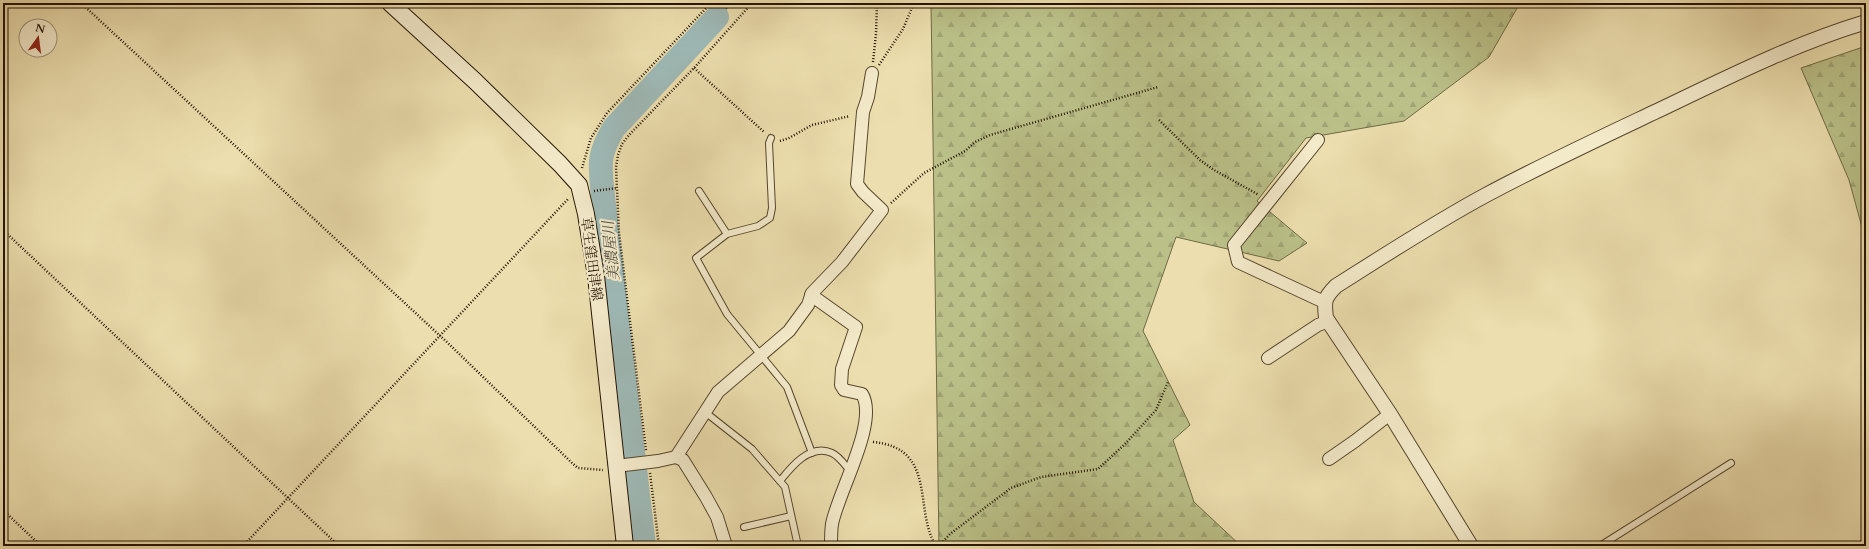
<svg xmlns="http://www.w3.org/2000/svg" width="1869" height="549" font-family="Cardo,'Noto Serif JP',serif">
<defs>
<pattern id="forest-firs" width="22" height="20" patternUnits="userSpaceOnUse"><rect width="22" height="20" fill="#bac088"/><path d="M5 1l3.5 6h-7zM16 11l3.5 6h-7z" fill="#a0a474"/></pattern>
</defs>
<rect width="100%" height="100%" fill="#ecdeae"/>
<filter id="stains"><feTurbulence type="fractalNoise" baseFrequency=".005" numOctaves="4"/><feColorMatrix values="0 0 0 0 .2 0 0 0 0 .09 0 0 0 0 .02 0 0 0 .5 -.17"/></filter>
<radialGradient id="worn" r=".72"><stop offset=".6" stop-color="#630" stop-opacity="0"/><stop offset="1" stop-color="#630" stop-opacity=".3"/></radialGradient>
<g fill="url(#forest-firs)" stroke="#6f6a44">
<polygon points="931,3 1520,3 1489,57 1404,121 1306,138 1257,201 1307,243 1279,261 1176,237 1143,331 1190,425 1173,440 1194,502 1241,546 939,546"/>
<polygon points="1866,46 1866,237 1865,238 1849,180 1801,68"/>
</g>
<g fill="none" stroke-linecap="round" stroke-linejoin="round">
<polyline stroke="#6d776d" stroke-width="4" points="713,13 717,17 730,3"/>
<path stroke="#9eb9b6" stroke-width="24" d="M644 546 603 196C600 165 597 156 614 128L717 17"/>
<g stroke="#56462c" stroke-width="8">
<g id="service">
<polyline points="771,138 769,143 772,208 770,218 758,226 727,234 696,258 727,314 787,387 812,453"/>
<polyline points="699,191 727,234"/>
<polyline points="705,412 752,449 785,487 798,546"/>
<path d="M780 481C791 467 810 443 832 453 839 456 845 465 850 471"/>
<polyline points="744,527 791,516"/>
<polyline points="1600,546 1731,463"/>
</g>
</g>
<g stroke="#56462c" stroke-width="14">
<g id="minor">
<polyline points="1318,140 1234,245 1238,262 1324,302"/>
<path d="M811 295 856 327 842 369 841 385 844 390 862 394C879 422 838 492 832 524 831 531 831 539 831 546"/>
<polyline points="1268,358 1318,325 1329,321"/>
<polyline points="676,457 718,392 789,331 808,305 812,293 842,262 882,210 863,192 857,184 863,112 868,97 872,73"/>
<polyline points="1329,459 1355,441 1390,414"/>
<polyline points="616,466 658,461 676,457 683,460 706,497 717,517 726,546"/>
</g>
</g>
<g stroke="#56462c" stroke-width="16">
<path id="tertiary" d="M1471 546 1390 414 1326 318C1324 301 1324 298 1336 286 1385 255 1434 223 1486 195 1542 165 1600 138 1657 111 1726 78 1793 44 1866 22"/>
</g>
<g stroke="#241300" stroke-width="18">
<polyline id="secondary" points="390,3 475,81 560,164 579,185 586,214 596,276 625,546"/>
</g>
<g stroke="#241300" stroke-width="2.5" stroke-dasharray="1 2" stroke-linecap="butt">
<polyline points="81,3 450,345 571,462 578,468 603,470"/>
<polyline points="873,62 876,34 877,3"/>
<polyline points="879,65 903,29 914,3"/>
<polyline points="694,68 764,132"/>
<polyline points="1159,120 1200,160 1214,170 1259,195"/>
<polyline points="780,141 789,138 812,125 850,116"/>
<polyline points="582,168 591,138 607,113 711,3"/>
<polyline points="594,191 617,188"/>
<polyline points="891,203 924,173 965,151 975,142 990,135 1158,87"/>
<polyline points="3,230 339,546"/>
<path d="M873 442C938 448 913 510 936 546"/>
<polyline points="646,450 619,233 616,167 618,155 622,144 629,135 694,68 752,3"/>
<polyline points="650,473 659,546"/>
<polyline points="3,510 41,546"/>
<polyline points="243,546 568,199"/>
<polyline points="939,546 950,534 1011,488 1041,477 1098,469 1126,443 1156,410 1168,382"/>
</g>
<use href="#service" stroke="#f3eaca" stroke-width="6"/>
<use href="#minor" stroke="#f3eaca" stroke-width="12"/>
<use href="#tertiary" stroke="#f3eaca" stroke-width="14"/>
<use href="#secondary" stroke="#f3eaca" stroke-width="16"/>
</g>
<g text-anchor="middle" stroke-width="4" stroke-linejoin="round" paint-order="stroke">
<g font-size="14" fill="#241300" stroke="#f3eaca">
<text transform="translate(592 259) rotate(82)" y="5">草生窪田津線</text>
</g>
<g font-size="15" font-style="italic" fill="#4f4d40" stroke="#f3eaca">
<text transform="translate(611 251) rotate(-96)" y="5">美濃屋川</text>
</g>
</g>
<rect width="1869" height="549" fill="none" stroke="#ecdeae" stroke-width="16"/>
<rect x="4" y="4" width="1861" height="541" fill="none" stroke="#241300" stroke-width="2"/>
<rect x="8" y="8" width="1853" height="533" fill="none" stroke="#241300"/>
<g transform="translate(38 38) rotate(14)"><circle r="19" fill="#f3eaca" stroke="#a09479"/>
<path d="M0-3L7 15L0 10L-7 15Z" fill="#8f2418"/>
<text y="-6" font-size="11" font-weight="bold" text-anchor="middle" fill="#241300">N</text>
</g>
<rect width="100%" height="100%" filter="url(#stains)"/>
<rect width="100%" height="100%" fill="url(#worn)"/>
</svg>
